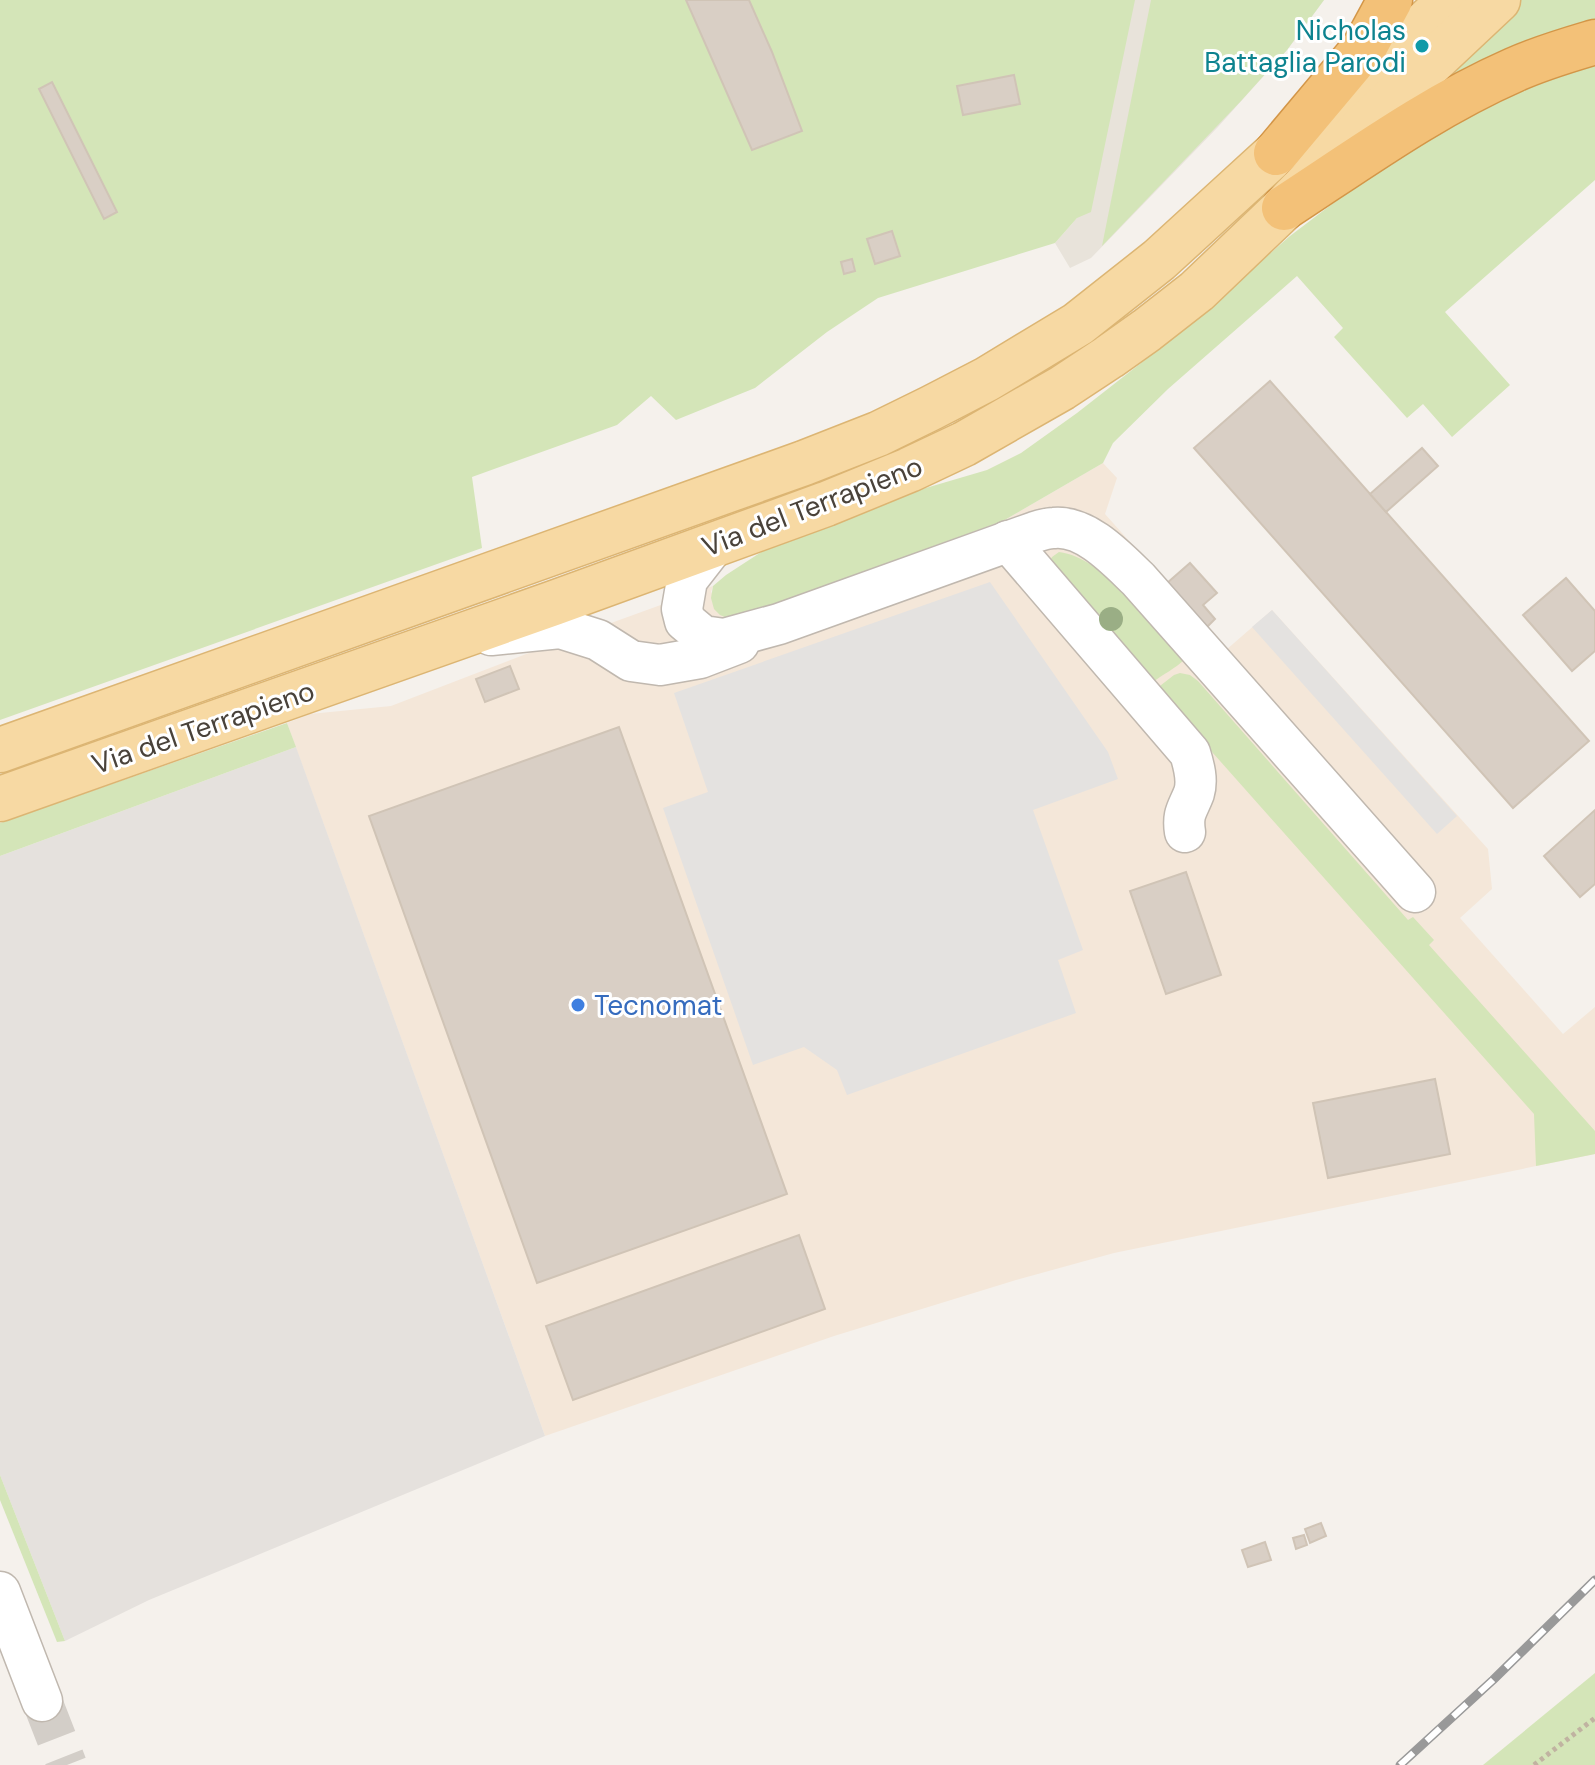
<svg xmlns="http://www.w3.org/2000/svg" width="1595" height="1765" font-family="'DM Sans',sans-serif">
<rect width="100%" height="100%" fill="#f5f1ec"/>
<polygon fill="#e8e3da" points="1091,0 1324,0 1287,50 1217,128 1091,258 1070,268 1055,243 1077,218"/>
<polygon fill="#f4e7d9" points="1103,463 1117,478 1105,514 1226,650 1272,610 1488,849 1492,889 1460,918 1563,1034 1595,1007 1595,1154 1114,1253 1016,1280 834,1336 545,1436 287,723 310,714 391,706 534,651 713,586 711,592 736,618 1003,521"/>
<polygon fill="#e5e1dd" points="296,747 545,1436 149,1600 65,1641 0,1475 0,856"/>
<g fill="#d4e5b8">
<polygon points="0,0 1135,0 1091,212 1077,218 1055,243 878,298 827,332 755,388 676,420 651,396 617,425 472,477 482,548 0,720"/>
<polygon points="1151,0 1324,0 1287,50 1240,102 1102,246"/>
<polygon points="1519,0 1595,0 1595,20 1555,32 1407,101"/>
<polygon points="1595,56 1595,180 1445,312 1510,385 1452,437 1423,404 1407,418 1334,337 1343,328 1297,276 1168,389 1113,443 1103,463 1003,521 736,618 727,618 720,615 714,609 711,598 713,586 726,575 772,545 919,490 987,470 1021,453 1077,413 1173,338 1290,236 1390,160 1459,116"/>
<path d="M1059 552C1104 557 1155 626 1185 659 1175 669 1163 674 1152 683L1050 561 1052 557Z"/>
<polygon points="1180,673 1190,675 1198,681 1408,920 1413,917 1434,940 1429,945 1595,1131 1595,1154 1536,1166 1534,1114 1156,689 1174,675"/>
<polygon points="287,723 296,747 0,856 0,823"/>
<polygon points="0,1475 65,1641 57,1642 0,1500"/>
<polygon points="1595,1673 1595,1765 1483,1765"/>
</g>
<g fill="#e4e2e0">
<polygon points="990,582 1108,752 1118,779 1033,810 1083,950 1058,960 1076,1013 847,1095 837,1070 804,1047 753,1065 663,808 708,792 674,693"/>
<polygon points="1272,610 1457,816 1437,834 1252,627"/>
</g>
<g fill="#d9cfc5" stroke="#d0c4b6" stroke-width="2">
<polygon points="686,0 749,0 772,52 802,131 752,150"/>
<polygon points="1014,75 1020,104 963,115 957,86"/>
<polygon points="52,82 117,212 104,219 39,89"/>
<polygon points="892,231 900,256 875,264 867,239"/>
<polygon points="852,259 855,271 844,274 841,262"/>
<polygon points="1270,381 1589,741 1513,808 1194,448"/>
<polygon points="1422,448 1438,466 1386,512 1370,494"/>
<polygon points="1190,563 1217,593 1203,605 1215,619 1206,628 1167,583"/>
<polygon points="1566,578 1595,611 1595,651 1572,671 1523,615"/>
<polygon points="510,666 519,689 485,702 476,679"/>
<polygon points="619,727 787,1194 537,1283 369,816"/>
<polygon points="1595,810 1595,884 1580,897 1544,856"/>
<polygon points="1186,872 1221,975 1166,994 1130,891"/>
<polygon points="1435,1079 1450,1154 1328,1178 1313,1103"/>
<polygon points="799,1235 825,1309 573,1400 546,1326"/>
<polygon points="1321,1523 1326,1536 1310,1543 1305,1529"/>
<polygon points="1304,1535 1307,1545 1296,1549 1293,1538"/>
<polygon points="1265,1542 1271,1560 1248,1567 1242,1550"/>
</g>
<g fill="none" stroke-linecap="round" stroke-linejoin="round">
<polyline stroke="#d3cec8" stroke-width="40" stroke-dasharray="40 20" stroke-linecap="butt" points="42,1701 67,1765"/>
<g stroke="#c0b8af" stroke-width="43">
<g id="minor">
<path d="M1008 541 1190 753C1194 766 1198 780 1194 793 1188 809 1182 813 1185 832"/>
<path d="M715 544 687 580 682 609 685 621 703 636 724 639 779 624 1035 532C1041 530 1048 528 1054 528 1086 525 1117 559 1138 579L1415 892"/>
<polyline points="491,635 560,628 598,640 631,661 660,665 700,658 739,643"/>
<polyline points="0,1592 42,1701"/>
</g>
</g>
<g stroke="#dcb573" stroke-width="47">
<g id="major">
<polyline points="0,750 804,463 878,434 931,408 987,379 1078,324 1159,260 1276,153 1365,80 1450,0"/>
<polyline points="0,799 554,603 826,504 909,470 964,444 1062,388 1109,357 1147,330 1197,291 1284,208 1365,125 1498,0"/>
</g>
</g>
<g stroke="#d39648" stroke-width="47">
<g id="highway">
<polyline points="1276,153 1364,48 1390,0"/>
<path d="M1284 208C1359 159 1432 106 1514 70 1540 58 1568 50 1595 42"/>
</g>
</g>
<polyline stroke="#c0b3a1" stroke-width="5" stroke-dasharray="4 4" stroke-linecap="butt" points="1534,1765 1595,1718"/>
<use href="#minor" stroke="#fff" stroke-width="40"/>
<use href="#major" stroke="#f7d9a3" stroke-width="44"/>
<use href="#highway" stroke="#f3c178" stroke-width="44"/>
<g stroke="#999" stroke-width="9">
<polyline id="rail" points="1400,1765 1493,1680 1595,1580"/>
</g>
<use href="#rail" stroke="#fff" stroke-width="6" stroke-dasharray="18" stroke-linecap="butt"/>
</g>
<circle fill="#9aae85" cx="1111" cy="619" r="12"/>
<circle fill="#0f9aa8" stroke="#fff" stroke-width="3" cx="1422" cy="46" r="8"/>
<circle fill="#3f7fe0" stroke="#fff" stroke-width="3" cx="578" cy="1005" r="8"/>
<g text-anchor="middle" stroke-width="6" stroke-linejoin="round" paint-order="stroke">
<g font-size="28" fill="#0d838f" stroke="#fff" text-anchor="end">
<text x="1406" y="40">Nicholas<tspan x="1406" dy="32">Battaglia Parodi</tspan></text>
</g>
<g font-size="28" fill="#49423a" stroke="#fff">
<text transform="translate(812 506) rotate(-21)" y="10">Via del Terrapieno</text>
<text transform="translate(203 727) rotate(-19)" y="10">Via del Terrapieno</text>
</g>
<g font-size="28" fill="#366cbe" stroke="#fff" text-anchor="start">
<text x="594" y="1015">Tecnomat</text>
</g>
</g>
</svg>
